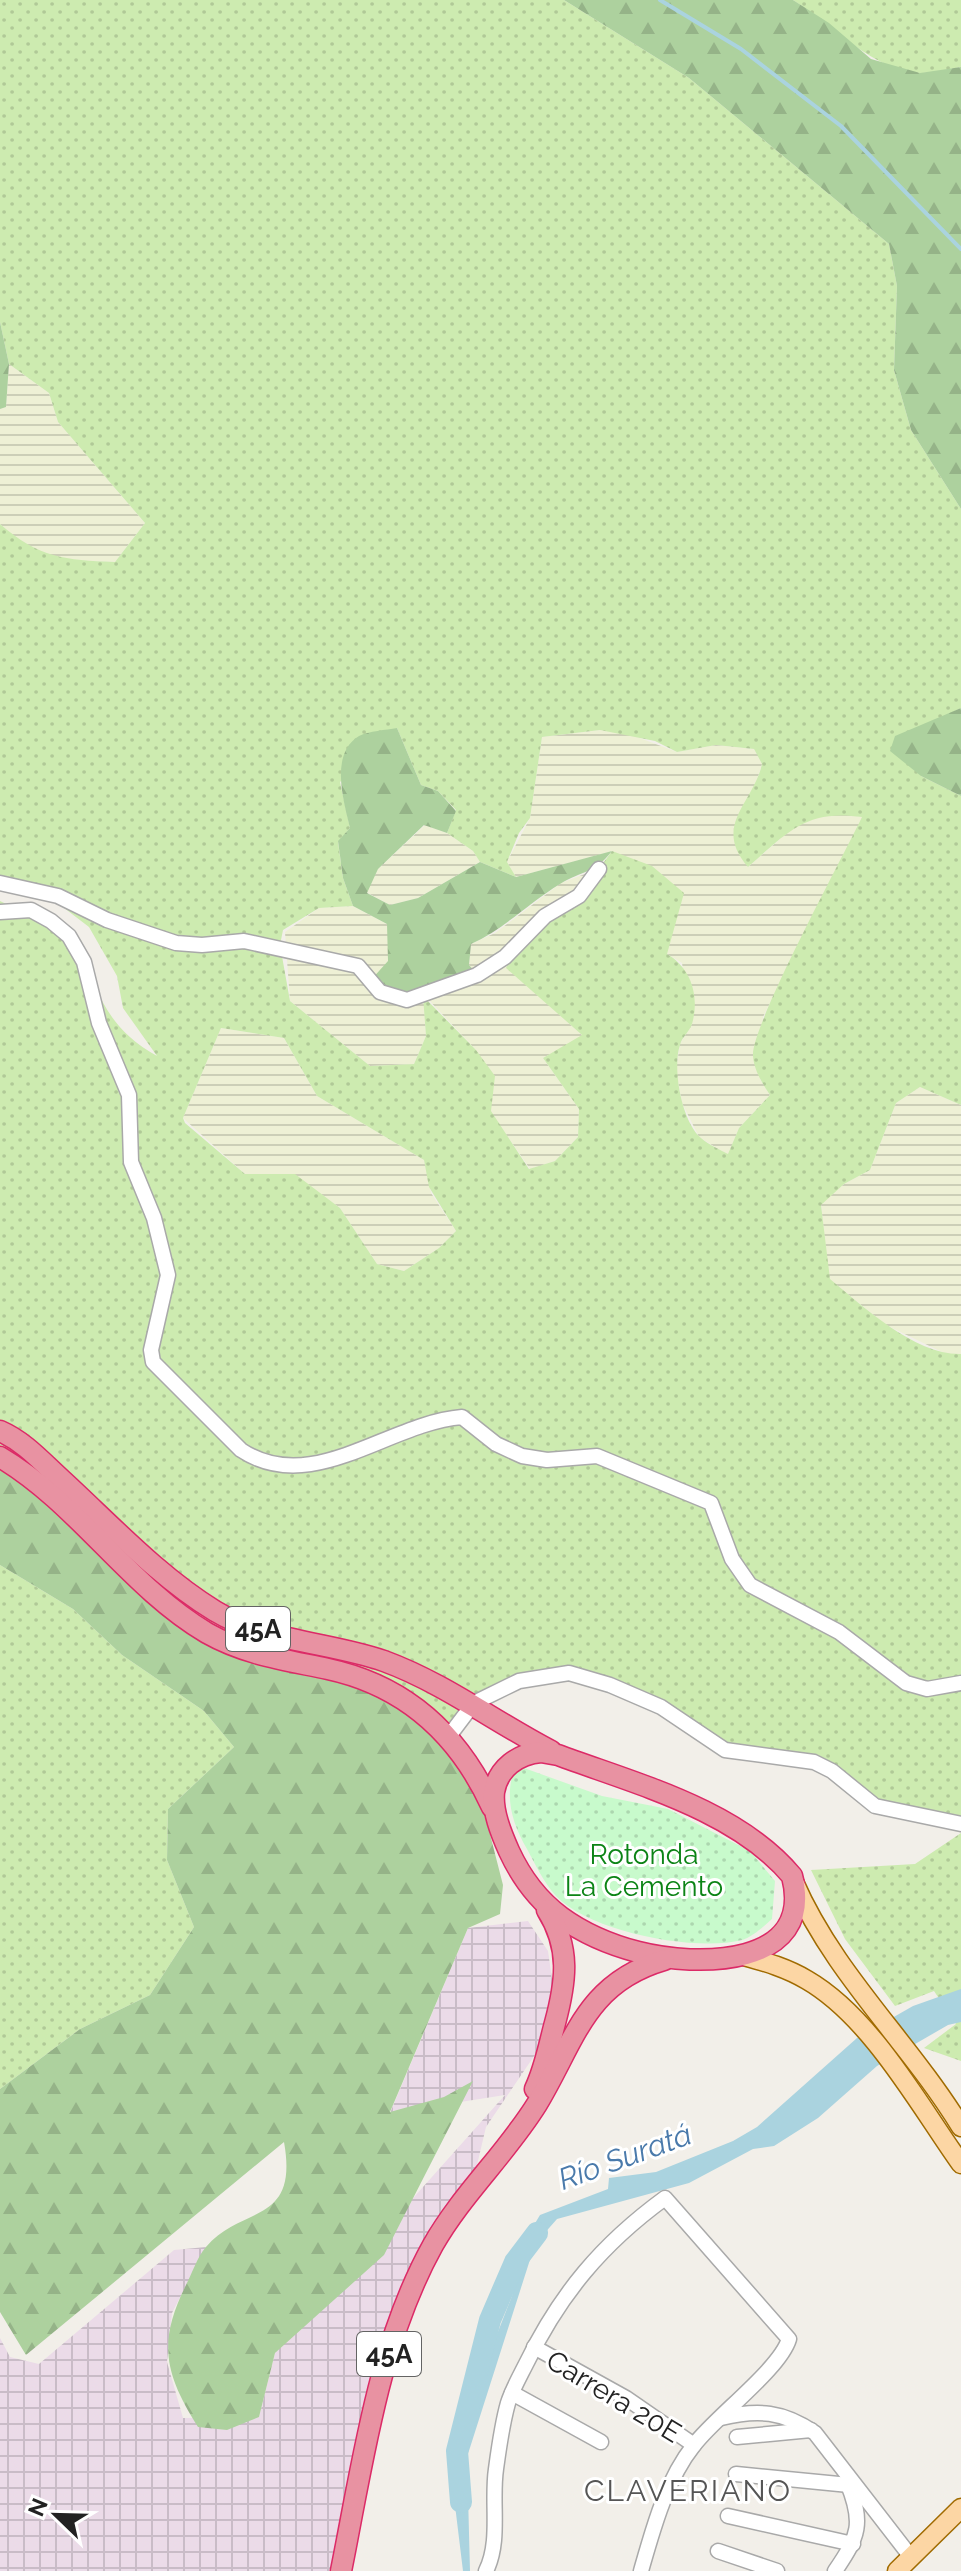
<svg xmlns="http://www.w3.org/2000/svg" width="961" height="2571" font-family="Raleway,sans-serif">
<defs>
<pattern id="industrial-grid" width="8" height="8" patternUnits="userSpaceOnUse" patternTransform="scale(2)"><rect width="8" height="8" fill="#ebdbe8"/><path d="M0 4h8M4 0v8" fill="none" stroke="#c9bcc7"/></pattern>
<pattern id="farmland-rules" width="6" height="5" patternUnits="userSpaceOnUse" patternTransform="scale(2)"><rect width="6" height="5" fill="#eef0d5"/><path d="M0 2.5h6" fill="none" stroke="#ccceb7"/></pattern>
<pattern id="grass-dots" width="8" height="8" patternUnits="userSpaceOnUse" patternTransform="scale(2)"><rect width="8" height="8" fill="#cdebb0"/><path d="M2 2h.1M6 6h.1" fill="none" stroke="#b0c997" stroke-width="1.8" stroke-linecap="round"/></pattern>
<pattern id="forest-firs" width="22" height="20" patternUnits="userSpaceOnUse" patternTransform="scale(2)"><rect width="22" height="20" fill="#add19e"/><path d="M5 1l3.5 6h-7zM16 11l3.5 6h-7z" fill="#95b388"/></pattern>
<pattern id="park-dots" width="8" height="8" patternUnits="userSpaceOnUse" patternTransform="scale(2)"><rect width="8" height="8" fill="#c8facc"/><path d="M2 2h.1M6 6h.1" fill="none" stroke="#acd6af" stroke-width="1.8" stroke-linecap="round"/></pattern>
</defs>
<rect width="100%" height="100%" fill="#f2efe9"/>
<polygon fill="url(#industrial-grid)" points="528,1921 548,1951 553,1986 547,2037 486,2127 477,2165 434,2224 410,2272 386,2340 330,2571 0,2571 0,2338 10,2357 39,2364 174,2250 206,2247 172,2313 167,2362 183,2418 259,2417 275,2353 505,2095 390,2113 468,1928"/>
<g fill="url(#farmland-rules)">
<polygon points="9,364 49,393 58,422 145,523 115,562 62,560 23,545 0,524 0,409 6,407"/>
<polygon points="600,730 629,734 677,752 716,745 754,749 762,764 752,796 748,867 788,832 814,816 836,813 863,817 763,1017 760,1079 770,1095 739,1128 728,1155 699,1137 682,1103 676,1070 680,1044 692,1024 682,963 667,954 613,851 516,877 507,862 530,818 542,737"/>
<polygon points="425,825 447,833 473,851 480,862 418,898 390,905 366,892 378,869"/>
<polygon points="598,869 519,941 507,967 583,1036 543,1058 579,1109 578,1137 555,1161 530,1169 490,1111 476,1050 425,996 477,974 469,965 471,944 495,933 561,883"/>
<polygon points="353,906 387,924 424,1000 426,1036 414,1064 370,1066 290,1001 285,932 319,908"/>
<polygon points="221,1028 284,1038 317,1096 424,1160 431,1193 456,1231 439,1248 404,1271 377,1264 340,1208 295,1175 245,1174 183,1118"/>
<polygon points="920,1087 961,1105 961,1354 946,1354 886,1325 829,1279 821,1204 844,1184 870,1170 896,1103"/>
</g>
<g fill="url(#grass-dots)" fill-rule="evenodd">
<path d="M0 0H564L689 78 889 244 897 286 894 370 911 430 961 509V708L951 713 921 776 961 796V1105L920 1087 896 1103 870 1170 844 1184 821 1205 830 1279C864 1307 915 1355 961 1354V1826L888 1810 803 1759 740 1757 661 1703 551 1674 473 1703 449 1736 207 1633 0 1457V901L81 940C95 992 107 1028 157 1056L123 1008 117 976 89 927 38 888 0 890V524C39 558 65 560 115 562L145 523 58 422 49 393 9 364 0 322ZM397 728 421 785 438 791 456 810 447 833 473 851 480 862 516 877 507 862 519 833 530 818 542 737 600 730 655 741 677 752 716 745 754 749 762 764C753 804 712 825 748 867 788 832 806 809 862 817 844 855 750 1028 753 1056 754 1070 762 1083 770 1095L739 1128 728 1154C719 1149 709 1145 701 1138 682 1122 672 1069 680 1045 682 1037 690 1031 692 1024 700 996 691 968 667 954L684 893 652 866 612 851 579 896 519 942 506 968 582 1035 543 1058 579 1109 578 1137 555 1161 529 1169 491 1111 495 1076 476 1050 423 996 426 1036 414 1064 370 1066 290 1001 280 945 283 930 319 908 353 906 343 878 338 842 350 828 340 782ZM221 1028 284 1038 317 1096 424 1160 429 1187 456 1231 439 1248 404 1271 377 1264 340 1208 295 1174H245L185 1123 183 1118Z"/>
<path d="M793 0H961V67C949 69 936 72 923 73 879 75 829 23 793 0Z"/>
<polygon points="0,1565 73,1609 122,1655 204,1711 234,1747 168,1809 167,1860 194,1927 150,1995 80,2029 0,2089"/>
<polygon points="961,1833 961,2061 924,2048 956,2024 934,1991 895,2006 845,1939 811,1870 915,1864"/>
</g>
<g fill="url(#forest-firs)">
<polygon points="564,0 793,0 829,23 871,59 920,73 961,67 961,509 911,430 894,370 897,286 889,244 689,78"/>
<polygon points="0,322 9,364 6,407 0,409"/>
<polygon points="961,708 961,796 921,776 890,751 895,736"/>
<path d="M397 728 421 785 438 791 456 811 447 833 424 825 378 869 367 893 390 905 418 898 480 862 516 877 612 851C594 874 583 870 560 884 529 903 504 929 471 944L469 965 477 974 407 1000 370 981 388 961 387 924 353 906 343 878 338 841 350 828C344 802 329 754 359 736 369 731 386 730 397 728Z"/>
<path d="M0 1457 207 1633 331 1670 427 1715 482 1803 503 1885 500 1914 468 1928 390 2112 444 2097 473 2081 384 2255 275 2353 259 2417 227 2430 198 2427C165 2374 157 2343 186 2285 192 2274 197 2257 206 2247 241 2205 299 2226 284 2142L26 2355 0 2312V2089L80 2029 150 1995 194 1927 167 1860 168 1809 234 1747 204 1711 122 1655 73 1609 0 1565Z"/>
</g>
<path fill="url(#park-dots)" d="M524 1768 602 1796 668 1809 750 1851 775 1881 772 1919C764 1926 753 1937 742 1940 695 1952 590 1932 556 1896 544 1883 535 1864 527 1849 513 1825 505 1800 513 1773Z"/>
<polygon fill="#aad3df" points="961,1989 961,2022 948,2025 877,2066 818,2118 774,2146 753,2149 689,2183 557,2219 535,2244 467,2457 470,2571 463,2571 454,2497 492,2347 512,2296 522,2245 540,2215 608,2189 609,2178 656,2172 733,2141 757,2127 857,2038 913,2006"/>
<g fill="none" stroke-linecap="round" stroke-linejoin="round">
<polyline stroke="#aad3df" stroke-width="4" points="660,0 741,49 841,126 961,249"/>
<polyline stroke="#aad3df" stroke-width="22" points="461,2502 457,2451 490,2320 515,2262 537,2233"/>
<g stroke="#a9a9a9" stroke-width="17">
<g id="minor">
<polyline points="0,883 58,896 107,920 176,943 202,945 244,941 358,966 380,992 407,1000 477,975 505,957 545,916 579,896 599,869"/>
<path d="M0 912 31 910 51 921 69 936 84 962 99 1023 129 1095 131 1162 154 1218 168 1275 151 1350 153 1362 241 1450C312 1497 388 1423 462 1417L496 1444 522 1456 547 1460 597 1456 711 1503 732 1559 750 1585 839 1632 906 1683 927 1689 961 1683"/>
<polyline points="449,1736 474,1703 519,1681 569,1673 610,1685 661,1707 725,1750 814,1762 832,1771 875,1806 961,1824"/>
<polyline points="534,2347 626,2398 694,2445"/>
<polyline points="512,2393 601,2442"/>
<path d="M721 2418C758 2409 783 2411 815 2433L911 2557"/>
<polyline points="737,2437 811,2430"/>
<polyline points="736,2474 849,2485"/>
<polyline points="728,2516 853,2544"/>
<polyline points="718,2551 777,2571"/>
<path d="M486 2571C501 2541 491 2502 496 2469 499 2447 502 2424 508 2403 512 2390 520 2376 526 2364 560 2294 602 2244 665 2198L789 2339C780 2369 715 2417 694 2445 666 2480 653 2529 641 2571"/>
<path d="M835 2571C859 2536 864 2523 847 2482"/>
</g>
</g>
<g stroke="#a06b00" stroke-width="21">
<g id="major">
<path d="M794 1882C834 1974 909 2042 961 2127"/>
<path d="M744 1956C766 1962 787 1968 807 1980 871 2017 919 2105 961 2164"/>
<polyline points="897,2571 961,2508"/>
</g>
</g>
<g stroke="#dc2a67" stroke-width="23">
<g id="highway">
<path d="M0 1431C25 1442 42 1462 62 1480 110 1524 159 1577 215 1611 267 1642 329 1642 384 1661 444 1683 495 1722 551 1751"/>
<path d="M0 1457C78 1503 129 1587 207 1633 246 1655 286 1660 328 1669 407 1686 459 1735 492 1807"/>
<path d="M541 1752 558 1755C636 1784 737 1810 792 1876 816 1968 696 1967 638 1952 611 1945 583 1933 561 1917 538 1900 521 1877 509 1851 501 1833 492 1811 494 1792 498 1768 518 1754 541 1752Z"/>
<path d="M535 2089C545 2068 549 2045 555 2023 566 1982 571 1948 547 1910"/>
<path d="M341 2571C363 2462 378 2344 433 2245 462 2194 506 2154 537 2104 575 2041 585 1983 664 1960"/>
</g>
</g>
<use href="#minor" stroke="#fff" stroke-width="14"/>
<use href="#major" stroke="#fcd6a4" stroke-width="18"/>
<use href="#highway" stroke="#e892a2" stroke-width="20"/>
</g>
<g text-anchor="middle" stroke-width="6" stroke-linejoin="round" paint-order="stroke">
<g fill="#fff" stroke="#646464" stroke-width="2">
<rect x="226" y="1607" width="64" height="44" rx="6"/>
<rect x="357" y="2332" width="64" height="44" rx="6"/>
</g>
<g font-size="26" font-weight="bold" fill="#222">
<text x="258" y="1638">45A</text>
<text x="389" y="2363">45A</text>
</g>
<g font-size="28" fill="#0c8416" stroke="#fff">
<text x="644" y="1864">Rotonda<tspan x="644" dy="32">La Cemento</tspan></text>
</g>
<g font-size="28" fill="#222" stroke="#fff">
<text transform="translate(614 2396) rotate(31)" y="10">Carrera 20E</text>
</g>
<g font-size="30" font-style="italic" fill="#4a7aab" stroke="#fff">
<text transform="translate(625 2157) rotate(-20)" y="10">Río Suratá</text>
</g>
<g font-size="30" letter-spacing="2" fill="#555" stroke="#fff">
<text x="688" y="2501">CLAVERIANO</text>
</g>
</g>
<g transform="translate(56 2515) rotate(293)" stroke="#ffffff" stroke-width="6" paint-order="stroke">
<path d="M0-6L14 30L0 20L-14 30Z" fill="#222222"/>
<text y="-12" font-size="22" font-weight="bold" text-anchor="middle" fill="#222222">N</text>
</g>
</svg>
